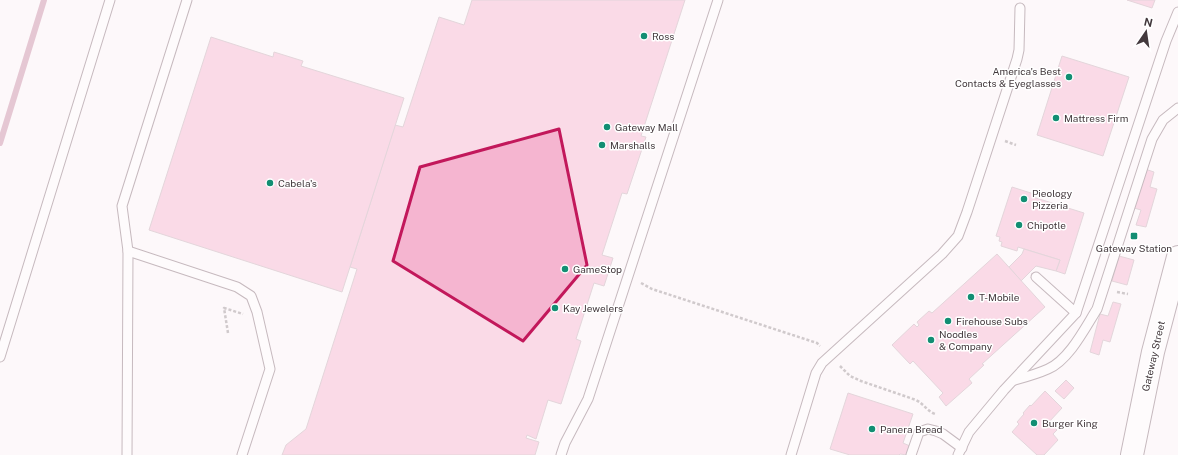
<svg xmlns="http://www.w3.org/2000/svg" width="1178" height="455" font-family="'Public Sans',sans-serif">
<rect width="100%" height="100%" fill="#fdf8fa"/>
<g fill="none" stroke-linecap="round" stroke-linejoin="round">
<polyline stroke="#c88ca5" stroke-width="6" points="0,143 44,0"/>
</g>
<g fill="#f5b5d0" stroke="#c4acb5">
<polygon points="472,0 685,0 641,136 646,137 627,194 622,193 602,255 613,258 604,286 594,283 576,339 581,341 561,404 548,400 536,439 527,435 526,438 539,442 535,455 282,455 286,445 306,429 357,269 350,267 395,125 403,127 439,17 464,25"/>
<polygon points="1127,0 1155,0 1152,8"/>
<polygon points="211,37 273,57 274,52 303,61 301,66 404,98 342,292 149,230"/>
<polygon points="1062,56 1129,77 1103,156 1037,135"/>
<polygon points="1145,169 1154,172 1150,187 1157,189 1146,227 1136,225 1141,210 1134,208"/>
<polygon points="1012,187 1034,194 1033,197 1084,213 1065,274 1056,271 1060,260 1018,247 1017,251 1001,246 1002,242 999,241 1000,237 996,236"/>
<polygon points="1024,249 1060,260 1056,271 1036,266 1021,281 1009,267 1022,254"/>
<polygon points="997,254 1045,307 982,364 984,365 969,379 972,383 946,406 939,397 943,393 913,361 910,364 892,345 914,324 917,327 919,325 917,322 929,311 932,313"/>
<polygon points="1119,256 1134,260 1127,285 1112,281"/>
<polygon points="1113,302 1121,304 1110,342 1103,340 1099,355 1090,352 1100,314 1108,316"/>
<polygon points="1066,380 1074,388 1064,399 1055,391"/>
<polygon points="1045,391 1062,408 1049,422 1057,430 1053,434 1058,440 1044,455 1037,455 1012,432 1019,424 1017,422 1024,414 1023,413 1030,405 1031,406"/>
<polygon points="848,393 913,414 903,443 910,446 907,455 900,454 899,455 850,455 830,449"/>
</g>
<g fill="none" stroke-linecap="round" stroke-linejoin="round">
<g stroke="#846e77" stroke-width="11">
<g id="service">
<polyline points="128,251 237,287 251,296 257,312 270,369 242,455"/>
<polyline points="1036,277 1076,313"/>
<polyline points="0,357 110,0"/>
<path d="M1015 380C1026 377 1037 374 1048 369 1069 360 1085 328 1097 309L1152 139 1163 120 1178 108"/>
<polyline points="127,455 128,251 122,206 187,0"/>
<polyline points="561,455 565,443 588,399 718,0"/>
<polyline points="791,455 816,373 822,363 942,254 958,236 967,212 1017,59 1019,50 1020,8"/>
<polyline points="911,455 919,432 928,429 936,431 943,434 962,448"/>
<polyline points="958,455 969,432 1004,390 1076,313 1166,41 1178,12"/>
</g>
</g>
<g stroke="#846e77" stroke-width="24">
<polyline id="secondary" points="1132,455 1153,352 1178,257"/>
</g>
<g stroke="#9a9295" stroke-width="2.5" stroke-dasharray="3 2" stroke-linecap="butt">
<polyline points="1005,141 1016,145"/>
<polyline points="641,283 652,289 817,343 820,346"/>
<polyline points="1117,292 1128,294"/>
<polyline points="228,333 224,308 243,314"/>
<path d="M840 366 850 376 861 381 916 400C924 404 927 411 935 414"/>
</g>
<use href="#service" stroke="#fff" stroke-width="9"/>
<use href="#secondary" stroke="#fff" stroke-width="22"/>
</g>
<path d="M0 0H1178V455H0ZM559 129 587 265 523 341 393 261 420 167Z" fill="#fdf8fa" fill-opacity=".55" fill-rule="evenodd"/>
<path fill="none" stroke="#c2185b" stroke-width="3" stroke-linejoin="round" d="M559 129 587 265 523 341 393 261 420 167Z"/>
<g fill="#128e73" stroke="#fff" stroke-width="1.5">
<circle cx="644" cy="36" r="4"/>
<circle cx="1069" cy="77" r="4"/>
<circle cx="1056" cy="118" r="4"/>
<circle cx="607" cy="127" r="4"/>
<circle cx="602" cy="145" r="4"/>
<circle cx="270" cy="183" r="4"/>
<circle cx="1024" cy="199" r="4"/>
<circle cx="1019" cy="225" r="4"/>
<rect x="1130" y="232" width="8" height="8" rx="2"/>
<circle cx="565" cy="269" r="4"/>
<circle cx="971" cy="297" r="4"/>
<circle cx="555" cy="308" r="4"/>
<circle cx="948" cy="321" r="4"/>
<circle cx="931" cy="340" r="4"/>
<circle cx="1034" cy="423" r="4"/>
<circle cx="872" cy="429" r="4"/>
</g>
<g text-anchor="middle" stroke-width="3" stroke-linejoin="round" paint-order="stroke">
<g font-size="10" fill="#43393d" stroke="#fff" text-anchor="start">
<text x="652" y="40">Ross</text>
<text x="1061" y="75" text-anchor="end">America's Best<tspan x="1061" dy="12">Contacts &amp; Eyeglasses</tspan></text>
<text x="1064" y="122">Mattress Firm</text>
<text x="615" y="131">Gateway Mall</text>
<text x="610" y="149">Marshalls</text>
<text x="278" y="187">Cabela's</text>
<text x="1032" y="197">Pieology<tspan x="1032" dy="12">Pizzeria</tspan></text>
<text x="1027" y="229">Chipotle</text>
<text x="1134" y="252" text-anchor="middle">Gateway Station</text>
<text x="573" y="273">GameStop</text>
<text x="979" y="301">T-Mobile</text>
<text x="563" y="312">Kay Jewelers</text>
<text x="956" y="325">Firehouse Subs</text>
<text x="939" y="338">Noodles<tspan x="939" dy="12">&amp; Company</tspan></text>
<text x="1042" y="427">Burger King</text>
<text x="880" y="433">Panera Bread</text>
</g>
<g font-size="10" fill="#43393d" stroke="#fff">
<text transform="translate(1153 356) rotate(-77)" y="4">Gateway Street</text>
</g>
</g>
<g transform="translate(1146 32) rotate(13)" stroke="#ffffff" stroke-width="3" paint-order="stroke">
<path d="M0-3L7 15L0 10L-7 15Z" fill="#43393d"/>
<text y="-6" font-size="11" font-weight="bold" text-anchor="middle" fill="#43393d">N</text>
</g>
</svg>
